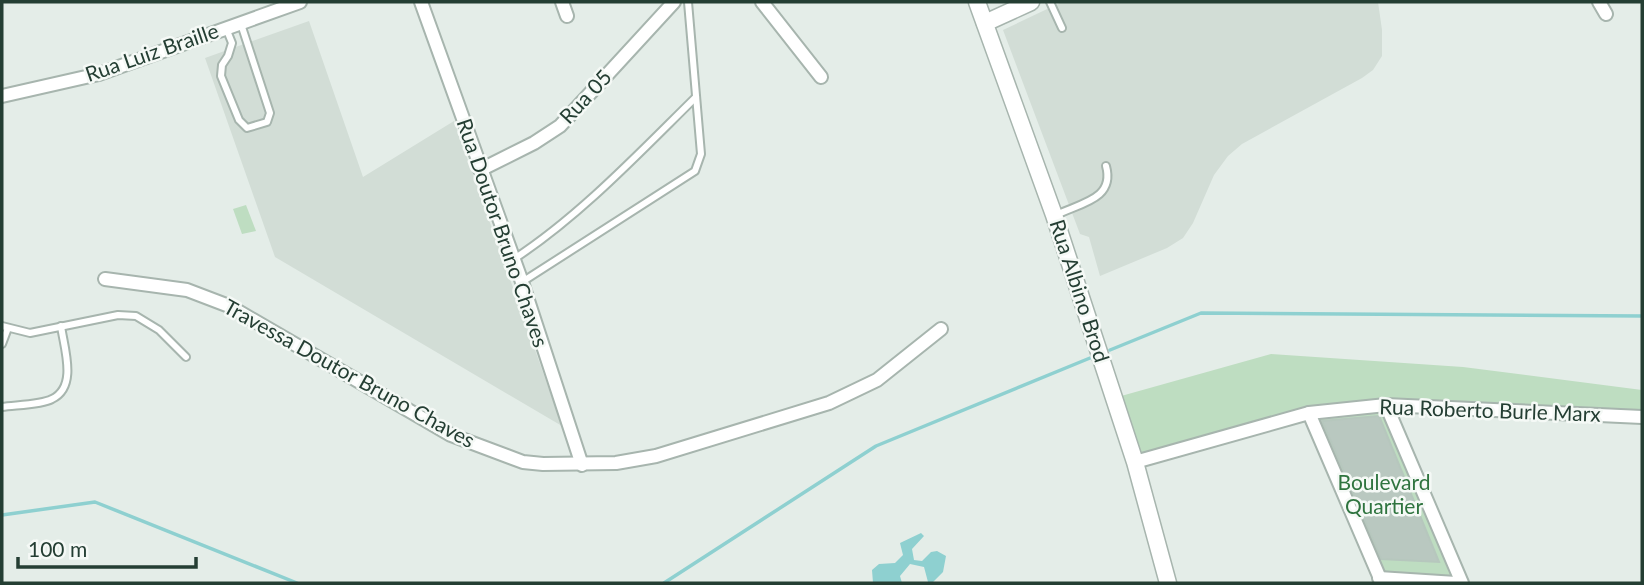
<svg xmlns="http://www.w3.org/2000/svg" width="1644" height="585" font-family="Lato,sans-serif">
<rect width="100%" height="100%" fill="#e4ede8"/>
<g fill="#d2ddd6">
<polygon points="1062,2 1378,2 1382,30 1382,56 1373,70 1362,78 1242,144 1228,156 1214,175 1193,223 1183,238 1167,248 1100,276 1089,237 1080,234 1003,30"/>
<polygon points="309,21 363,177 454,121 562,426 275,257 205,58"/>
</g>
<g fill="#beddc1">
<polygon points="246,205 256,231 242,234 233,209"/>
<polygon points="1271,354 1463,367 1642,390 1642,417 1386,405 1462,583 1382,583 1309,413 1135,462 1114,398"/>
</g>
<polygon fill="#8ed0d0" points="921,533 924,536 912,549 914,560 922,561 931,552 937,551 946,556 943,572 932,583 928,582 924,567 910,564 900,576 902,583 873,583 872,570 879,564 895,563 903,555 900,543"/>
<g fill="none" stroke-linecap="round" stroke-linejoin="round">
<g stroke="#8ed0d0" stroke-width="3.5">
<polyline points="1110,350 1201,313 1642,316"/>
<polyline points="2,515 95,502 297,583"/>
<polyline points="664,583 876,446 1090,358"/>
</g>
</g>
<polygon fill="#b9c8c0" stroke="#b6c7bd" stroke-width="2" points="1379,416 1439,562 1381,559 1322,421"/>
<g fill="none" stroke-linecap="round" stroke-linejoin="round">
<g stroke="#a7b5ae" stroke-width="10">
<g id="service">
<polyline points="1050,2 1062,28"/>
<polyline points="226,28 232,43 228,56 222,65 221,76 239,120 247,128 267,122 270,113 241,24"/>
<path d="M1056 215C1081 203 1115 199 1106 166"/>
<path d="M514 259C581 215 639 153 696 97"/>
<polyline points="522,282 695,171 701,154 688,2"/>
<polyline points="2,326 30,333 118,315 136,316 159,330 186,357"/>
<polyline points="2,344 8,328"/>
<path d="M2 407C15 405 41 405 52 399 78 387 64 348 61 326"/>
</g>
</g>
<g stroke="#a7b5ae" stroke-width="16">
<g id="minor">
<polyline points="421,2 522,282 582,465"/>
<polyline points="562,2 567,16"/>
<polyline points="762,2 821,77"/>
<polyline points="1599,2 1606,14"/>
<polyline points="2,96 99,74 300,2"/>
<polyline points="480,170 534,143 560,126 674,2"/>
<polyline points="105,279 187,290 229,306 451,435 523,462 543,464 616,463 656,456 829,403 877,380 941,329"/>
<polyline points="1386,405 1462,583"/>
<polyline points="1309,413 1382,583"/>
<polyline points="1135,462 1309,413 1386,405 1642,417"/>
<polyline points="1379,578 1456,583"/>
</g>
</g>
<g stroke="#a7b5ae" stroke-width="19">
<g id="tertiary">
<polyline points="977,2 1054,215 1135,462 1168,583"/>
<polyline points="985,23 1031,2"/>
</g>
</g>
<use href="#service" stroke="#fff" stroke-width="6"/>
<use href="#minor" stroke="#fff" stroke-width="12"/>
<use href="#tertiary" stroke="#fff" stroke-width="16"/>
</g>
<g text-anchor="middle" stroke-width="5" stroke-linejoin="round" paint-order="stroke">
<g font-size="21" fill="#243e33" stroke="#f5f9f6">
<text transform="translate(152 53) rotate(-19)" y="7">Rua Luiz Braille</text>
<text transform="translate(586 97) rotate(-47)" y="7">Rua 05</text>
<text transform="translate(502 233) rotate(71)" y="7">Rua Doutor Bruno Chaves</text>
<text transform="translate(1079 291) rotate(72)" y="7">Rua Albino Brod</text>
<text transform="translate(349 374) rotate(29)" y="7">Travessa Doutor Bruno Chaves</text>
<text transform="translate(1490 411) rotate(2)" y="7">Rua Roberto Burle Marx</text>
</g>
<g font-size="21" fill="#2f743f" stroke="#f5f9f6">
<text x="1384" y="490">Boulevard<tspan x="1384" dy="24">Quartier</tspan></text>
</g>
</g>
<rect width="1644" height="585" fill="none" stroke="#243e33" stroke-width="7"/>
<path d="M18 557v10h178v-10" fill="none" stroke="#243e33" stroke-width="3.5"/>
<text x="28" y="557" font-size="21" fill="#243e33" stroke="#f5f9f6" stroke-width="5" paint-order="stroke">100 m</text>
</svg>
